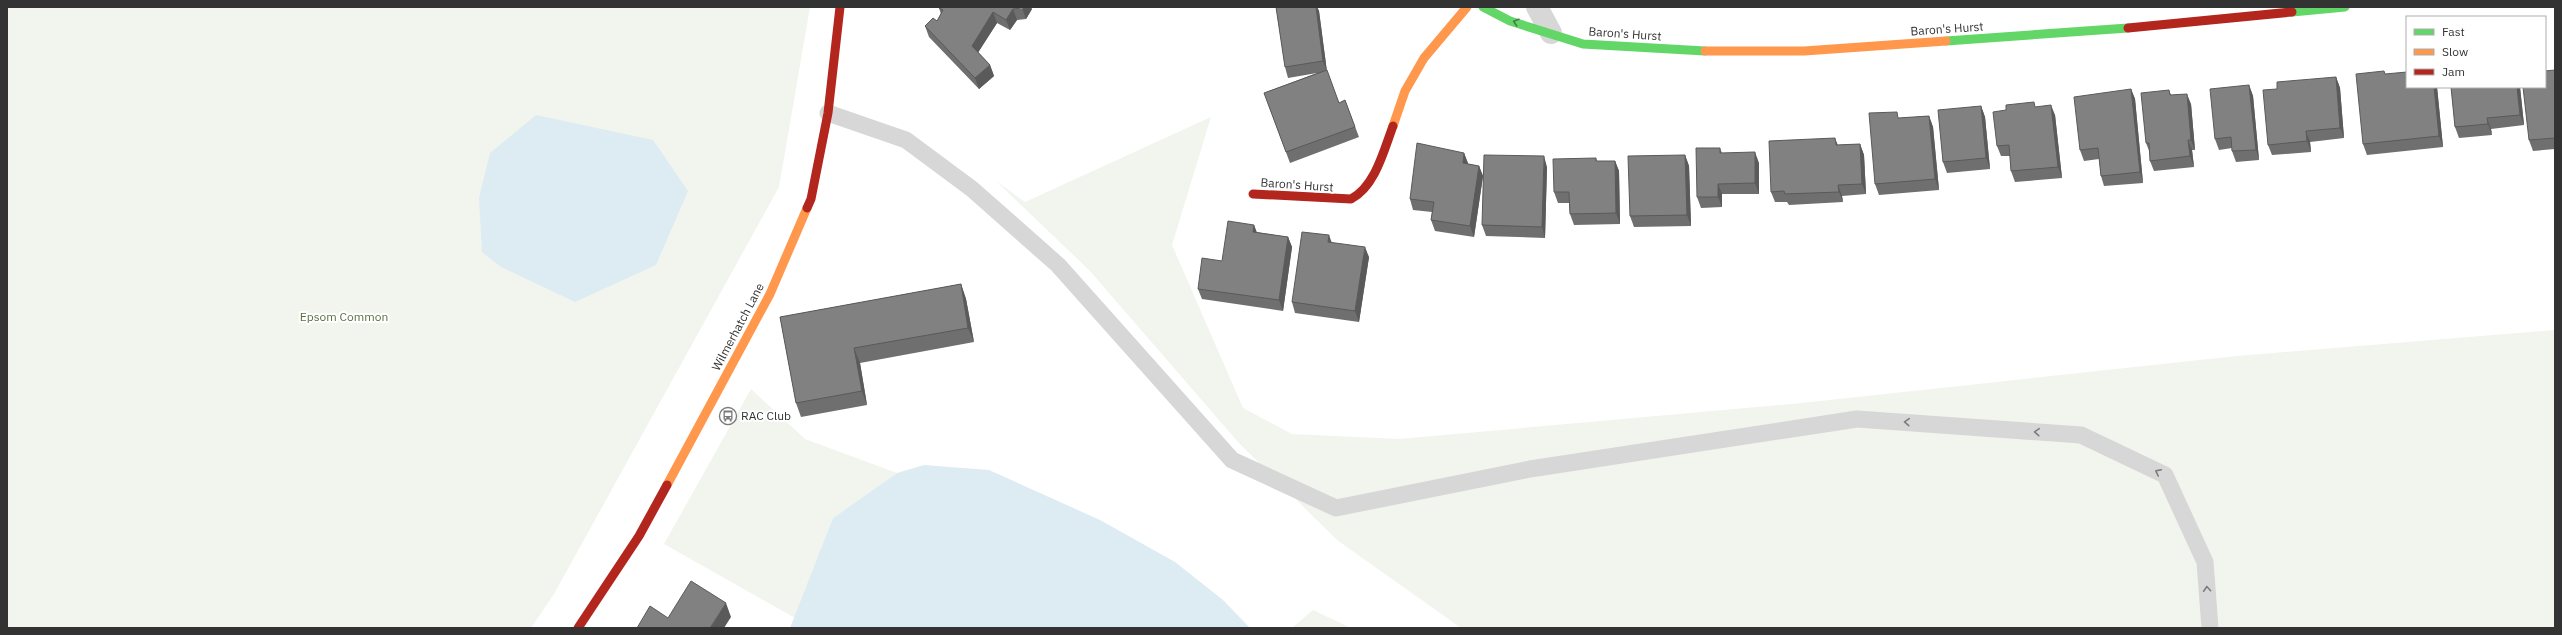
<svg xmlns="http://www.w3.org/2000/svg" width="2562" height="635" font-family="'IBM Plex Sans',sans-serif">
<rect width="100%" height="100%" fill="#fff"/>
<g fill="#f1f5ed">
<polygon points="7,7 810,7 779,187 554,594 531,628 7,628"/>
<polygon points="1211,117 1172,245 1243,408 1292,434 1399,439 1792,404 2237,356 2555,330 2555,628 1461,628 1337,540 1238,442 1090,271 996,181 1025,202"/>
<polygon points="751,389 805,439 897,473 833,518 795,618 664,544"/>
<polygon points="1313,610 1351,628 1292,628"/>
</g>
<g fill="#ddebf3">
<polygon points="536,115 653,140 688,191 656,265 575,302 501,267 482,252 479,198 490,153"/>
<polygon points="924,465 989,470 1100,520 1175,562 1223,600 1250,628 790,628 833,518 897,473"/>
</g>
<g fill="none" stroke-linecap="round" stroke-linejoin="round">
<polyline stroke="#d7d7d7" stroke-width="17" points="828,113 906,140 972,189 1058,265 1232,460 1336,508 1530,469 1857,419 2081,435 2165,475 2205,562 2210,628"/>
<polyline stroke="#d7d7d7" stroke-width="22" points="1537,7 1551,33"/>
<g stroke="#63d668" stroke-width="9">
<polyline points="1483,7 1510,21 1583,44 1705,51"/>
<polyline points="2292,12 2345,7"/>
<polyline points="1946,41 2128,28"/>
</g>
<g stroke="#ff974d" stroke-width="9">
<polyline points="1705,51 1804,51 1946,41"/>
<polyline points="1393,126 1405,91 1424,58 1467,7"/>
<polyline points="667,485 770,294 807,208"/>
</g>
<g stroke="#b3261e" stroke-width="9">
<polyline points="2128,28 2292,12"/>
<path d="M1253 194 1351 199C1375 187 1384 150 1393 126"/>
<polyline points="807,208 811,199 828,113 840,7"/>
<polyline points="578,628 639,536 667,485"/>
</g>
</g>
<g fill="#6f6f6f">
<polygon points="1276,7 1317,7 1319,11 1327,72 1339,103 1345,100 1359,137 1290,163 1264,93 1317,73 1288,78 1285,67"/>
<polygon points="939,8 1032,9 1026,19 1017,20 1010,30 997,23 978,52 990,65 994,76 979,89 929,37 925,26 937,21 941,14"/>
<polygon points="2555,70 2555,149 2533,151 2529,140"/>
<polygon points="2385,74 2437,87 2443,147 2367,155 2363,144"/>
<polygon points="2336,77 2340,88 2344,138 2310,142 2311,152 2272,155 2268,145 2277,89"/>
<polygon points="2249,85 2253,96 2259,160 2236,162 2232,151 2232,148 2219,150 2215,139"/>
<polygon points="2451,87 2520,87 2524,125 2491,129 2492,135 2459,138 2455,127"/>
<polygon points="2131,89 2135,99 2143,183 2104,186 2101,176 2099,159 2084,161 2080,150"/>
<polygon points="2169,90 2171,95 2191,104 2195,150 2192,150 2194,167 2154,171 2150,161 2150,153 2146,143"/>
<polygon points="1981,106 1985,117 1990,169 1947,173 1943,162"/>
<polygon points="2036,107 2055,115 2062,178 2015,182 2011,171 2010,156 2001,156 1997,146"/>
<polygon points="1929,116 1933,127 1939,190 1879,195 1875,184 1900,118"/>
<polygon points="1860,144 1864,155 1866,194 1842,196 1843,202 1789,205 1787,202 1775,202 1771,192 1838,145"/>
<polygon points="1720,148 1722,153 1759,163 1759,194 1722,194 1722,207 1701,208 1697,197"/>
<polygon points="1464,153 1468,164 1479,166 1483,176 1474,237 1435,231 1431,220 1432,212 1413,210 1410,199"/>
<polygon points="1685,155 1689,166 1691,226 1634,227 1630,216"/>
<polygon points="1596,158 1597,161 1615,161 1619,171 1620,224 1574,225 1570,214 1569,203 1558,203 1554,192"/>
<polygon points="1547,167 1545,238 1486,236 1482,225"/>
<polygon points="1254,225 1256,232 1288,237 1292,247 1283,311 1202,299 1198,289"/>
<polygon points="1331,242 1369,257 1359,322 1295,313 1292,302"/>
<polygon points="961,284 966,299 974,342 860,363 867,405 801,417 796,403 780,317"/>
</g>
<g fill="#5a5a5a">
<polygon points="1023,7 1031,7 1032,9 1026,19 1022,8"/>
<polygon points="1316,7 1317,7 1319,11 1327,72 1323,61"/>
<polygon points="1013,9 1017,20 1010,30 1006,20"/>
<polygon points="993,12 997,23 976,56 972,46"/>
<polygon points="990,65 994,76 979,89 975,78"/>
<polygon points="2336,77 2340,88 2344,138 2340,128"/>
<polygon points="2249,85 2253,96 2259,160 2256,150"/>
<polygon points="2434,87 2437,87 2443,147 2439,136"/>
<polygon points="2517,87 2520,87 2524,125 2520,115"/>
<polygon points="2131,89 2135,99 2143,183 2140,172"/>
<polygon points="2187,94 2191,104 2195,150 2191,140"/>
<polygon points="2051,105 2055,115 2062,178 2058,167"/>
<polygon points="1981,106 1985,117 1990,169 1986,158"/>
<polygon points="1929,116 1933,127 1939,190 1935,179"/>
<polygon points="2487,118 2491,129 2492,135 2488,124"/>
<polygon points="2306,131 2310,142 2311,152 2307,141"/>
<polygon points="1835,138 1839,148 1836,145"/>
<polygon points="2188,140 2192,150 2194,167 2190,156"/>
<polygon points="1860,144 1864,155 1866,194 1862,184"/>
<polygon points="1755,152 1759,163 1759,194 1755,183"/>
<polygon points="1464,153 1468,163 1467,174 1463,163"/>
<polygon points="1685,155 1689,166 1691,226 1687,215"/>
<polygon points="1544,156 1547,167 1545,238 1542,227"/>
<polygon points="1615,161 1619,171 1620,224 1616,213"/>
<polygon points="1479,166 1483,176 1474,237 1470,226"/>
<polygon points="1718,184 1722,194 1722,207 1718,197"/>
<polygon points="1838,185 1842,196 1843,202 1839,192"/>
<polygon points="1254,225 1258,235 1253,232"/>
<polygon points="1329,235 1333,246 1328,242"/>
<polygon points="1288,237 1292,247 1283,311 1279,300"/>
<polygon points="1365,247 1369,257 1359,322 1355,311"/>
<polygon points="961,284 966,299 974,342 968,328"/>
<polygon points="854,348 860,363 867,405 862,391"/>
<polygon points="726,603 731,617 724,628 710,628"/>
</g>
<g fill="#818181" stroke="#5a5a5a">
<polygon points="939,7 1023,7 1022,8 1013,9 1006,20 993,12 972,46 990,65 975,78 925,26 933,18 937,21 943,10 939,8"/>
<polygon points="1276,7 1316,7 1323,61 1285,67"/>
<polygon points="1327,70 1339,103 1345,100 1355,127 1286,152 1264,93"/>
<polygon points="2555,70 2555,138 2529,140 2523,87 2545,87 2545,71"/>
<polygon points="2384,71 2385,74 2407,72 2407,87 2434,87 2439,136 2363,144 2356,74"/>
<polygon points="2336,77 2340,128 2306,131 2307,141 2268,145 2263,90 2277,89 2277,82"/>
<polygon points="2249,85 2256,150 2232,151 2231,137 2215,139 2210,89"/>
<polygon points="2451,87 2517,87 2520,115 2487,118 2488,124 2455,127"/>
<polygon points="2131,89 2140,172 2101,176 2098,148 2080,150 2074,97"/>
<polygon points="2169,90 2170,95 2187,94 2191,140 2188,140 2190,156 2150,161 2149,143 2146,143 2141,93"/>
<polygon points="2034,102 2035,107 2051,105 2058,167 2011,171 2009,145 1997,146 1993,112 2006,110 2006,105"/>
<polygon points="1981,106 1986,158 1943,162 1938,110"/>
<polygon points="1897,112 1898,118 1929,116 1935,179 1875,184 1869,113"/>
<polygon points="1835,138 1836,145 1860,144 1862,184 1838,185 1839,192 1785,194 1784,191 1771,192 1769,141"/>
<polygon points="1417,143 1464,153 1463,163 1479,166 1470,226 1431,220 1434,202 1410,199"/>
<polygon points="1696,148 1720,148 1720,153 1755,152 1755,183 1718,184 1718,197 1697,197"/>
<polygon points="1484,155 1544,156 1542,227 1482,225"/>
<polygon points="1685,155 1687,215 1630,216 1628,156"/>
<polygon points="1596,158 1596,161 1615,161 1616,213 1570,214 1569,192 1554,192 1553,159"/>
<polygon points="1228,221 1254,225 1253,232 1288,237 1279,300 1198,289 1202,258 1222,261"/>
<polygon points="1302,232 1329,235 1328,242 1365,247 1355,311 1292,302"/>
<polygon points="961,284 968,328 854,348 862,391 796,403 780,317"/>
<polygon points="691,581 726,603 710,628 637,628 650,606 668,618"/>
</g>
<defs><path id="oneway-chevron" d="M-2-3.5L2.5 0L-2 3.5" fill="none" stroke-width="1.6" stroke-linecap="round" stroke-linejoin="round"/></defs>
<use stroke="#497c4b" href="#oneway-chevron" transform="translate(1516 22) rotate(-162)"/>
<g stroke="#7d7d7d">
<use href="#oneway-chevron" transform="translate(1907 422) rotate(-176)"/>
<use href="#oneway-chevron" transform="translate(2037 432) rotate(-176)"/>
<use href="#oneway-chevron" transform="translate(2158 472) rotate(-154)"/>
<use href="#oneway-chevron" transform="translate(2207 589) rotate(-94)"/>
</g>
<defs>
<g id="bus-ring" transform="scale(0.9)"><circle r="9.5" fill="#fff" stroke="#7a7a7a" stroke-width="1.5"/><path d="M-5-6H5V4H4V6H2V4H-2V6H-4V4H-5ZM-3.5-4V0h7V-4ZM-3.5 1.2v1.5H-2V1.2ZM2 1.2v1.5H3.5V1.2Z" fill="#7a7a7a"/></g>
</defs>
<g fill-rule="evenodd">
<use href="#bus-ring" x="728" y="416"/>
</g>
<g text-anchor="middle" stroke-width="4" stroke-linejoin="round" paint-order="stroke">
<g font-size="12" fill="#333" stroke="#fff">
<text transform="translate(1947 29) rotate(-4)" y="4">Baron's Hurst</text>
<text transform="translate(1625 34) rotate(4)" y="4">Baron's Hurst</text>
<text transform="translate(1297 185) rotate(4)" y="4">Baron's Hurst</text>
<text transform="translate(738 327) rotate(-62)" y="4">Wilmerhatch Lane</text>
</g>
<g font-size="12" fill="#56703f" stroke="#fff">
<text x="344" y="321">Epsom Common</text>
</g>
<g font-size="12" fill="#333" stroke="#fff" text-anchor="start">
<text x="741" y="420">RAC Club</text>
</g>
</g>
<rect width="2562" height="635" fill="none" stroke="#333333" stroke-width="16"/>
<rect x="2406" y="16" width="140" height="72" fill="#ffffff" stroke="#adadad"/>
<rect x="2414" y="29" width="20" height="6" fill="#63d668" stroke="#adadad"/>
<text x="2442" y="36" font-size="12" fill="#333333">Fast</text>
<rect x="2414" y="49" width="20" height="6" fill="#ff974d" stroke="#adadad"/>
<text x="2442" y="56" font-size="12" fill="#333333">Slow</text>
<rect x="2414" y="69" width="20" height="6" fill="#b3261e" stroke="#adadad"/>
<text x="2442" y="76" font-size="12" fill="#333333">Jam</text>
</svg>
